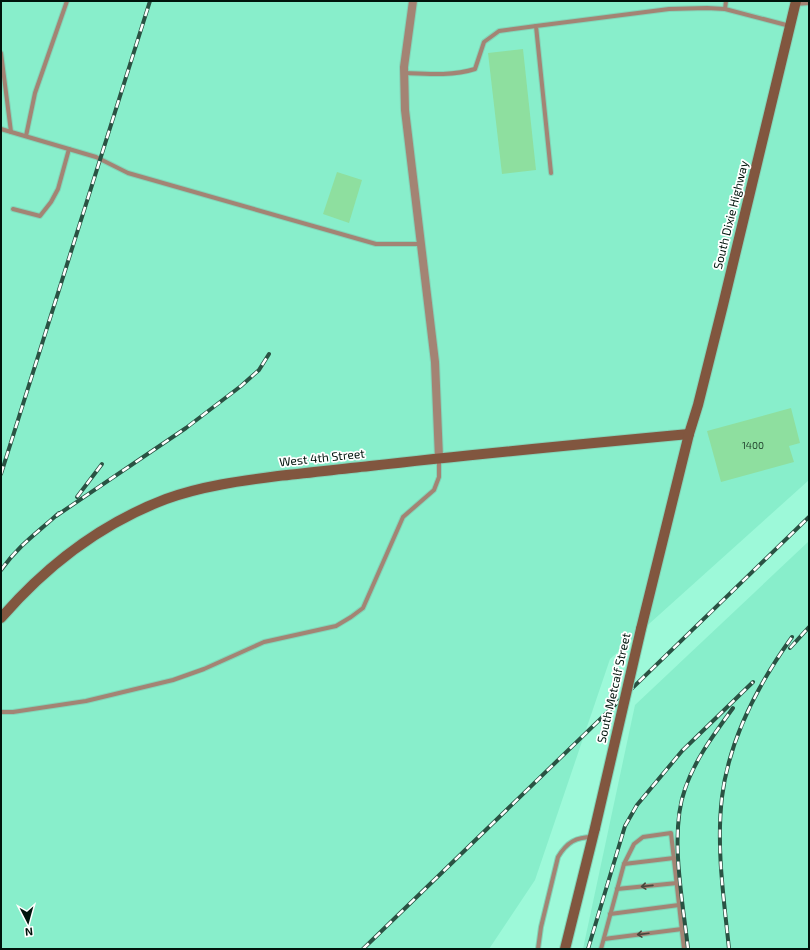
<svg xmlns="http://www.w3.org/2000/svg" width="810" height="950" font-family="'Exo 2',sans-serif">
<rect width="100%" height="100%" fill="#9df9d9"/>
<g fill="#88eecb">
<polygon points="1,1 809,1 809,480 610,659 535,880 489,949 1,949"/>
<polygon points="809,541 809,949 583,949 635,705"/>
</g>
<g fill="#8edf9f">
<polygon points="523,49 536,170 502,174 488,53"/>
<polygon points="337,172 362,180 349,223 323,214"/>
<polygon points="791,408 800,443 789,446 794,462 721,482 707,431"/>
</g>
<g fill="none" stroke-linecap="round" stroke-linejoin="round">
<g stroke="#84d4b8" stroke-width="6">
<g id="lane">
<polyline points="725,9 726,1"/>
<polyline points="1,53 11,132"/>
<path d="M404 73C427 74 453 76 475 69L484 42 499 31 536 26"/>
<polyline points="1,129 96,157 128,173 376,244 421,244"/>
<polyline points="26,136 35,93 67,1"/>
<polyline points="551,173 536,26 669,9 707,8 725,9 790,26"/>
<polyline points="13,209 40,216 51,202 58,189 69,149"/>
<polyline points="1,712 13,712 86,701 173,680 204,669 264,642 336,626 351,617 363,608 403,517 434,490 439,477 439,459"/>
<polyline points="624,864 674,858"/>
<polyline points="617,889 677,883"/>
<polyline points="610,914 679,905"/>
<polyline points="604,939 682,929"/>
<path d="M538 949 541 927 558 857C567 842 576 837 593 837"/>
<polyline points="601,949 624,864 634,844 643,837 671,833 684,949"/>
</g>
</g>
<g stroke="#84d4b8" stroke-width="10">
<g id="street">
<polyline points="413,1 404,67 405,110 435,362 439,458"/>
<polyline points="795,2 809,1"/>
</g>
</g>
<g stroke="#84d4b8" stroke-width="12">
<g id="secondary">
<path d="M1 618C47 565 100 524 166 499 202 486 240 481 278 476 309 473 339 469 370 466 476 454 582 444 689 434"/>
<polyline points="641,629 689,434 698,405 723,305 796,1"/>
<polyline points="565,949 595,828"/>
</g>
</g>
<use href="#lane" stroke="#a38474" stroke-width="4"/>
<use href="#street" stroke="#a38474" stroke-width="8"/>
<use href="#secondary" stroke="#81563f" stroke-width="10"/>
<g stroke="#2a5243" stroke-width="4">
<g id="rail">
<polyline points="1,474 150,1"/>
<polyline points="77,497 102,464"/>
<polyline points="56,516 186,428 241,386 259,370 269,354"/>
<path d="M1 570C19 545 37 533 59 513"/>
<polyline points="790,648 809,627"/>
<polyline points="363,949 809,517"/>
<polyline points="588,949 625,826 637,805 682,751 753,682"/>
<path d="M688 949C683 902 669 833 685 789 695 759 715 733 733 708"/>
<path d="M729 949C724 899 716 848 722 797 729 740 759 683 792 637"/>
</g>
</g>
<use href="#rail" stroke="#fff" stroke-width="2.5" stroke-dasharray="8" stroke-linecap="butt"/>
<g stroke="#84d4b8" stroke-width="12" stroke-linecap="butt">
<polyline id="secondary-bridge" points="595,828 641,629"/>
</g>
<use href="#secondary-bridge" stroke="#81563f" stroke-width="10"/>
</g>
<defs><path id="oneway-shaft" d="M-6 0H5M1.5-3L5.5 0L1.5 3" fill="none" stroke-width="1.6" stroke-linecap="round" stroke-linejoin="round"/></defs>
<g stroke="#49463b">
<use href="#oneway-shaft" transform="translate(647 886) rotate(174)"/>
<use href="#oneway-shaft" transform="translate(643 934) rotate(173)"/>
</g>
<g text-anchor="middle" stroke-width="3.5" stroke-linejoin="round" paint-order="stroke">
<g font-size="10" fill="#244731">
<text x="753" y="449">1400</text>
</g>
<g font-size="12" fill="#00140c" stroke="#fff">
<text transform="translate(731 215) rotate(-76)" y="4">South Dixie Highway</text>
<text transform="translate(322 458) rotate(-6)" y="4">West 4th Street</text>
<text transform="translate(614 688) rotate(-77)" y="4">South Metcalf Street</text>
</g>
</g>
<rect width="810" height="950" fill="none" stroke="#00140c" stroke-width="4"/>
<g transform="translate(28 922) rotate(174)" stroke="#ffffff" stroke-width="3" paint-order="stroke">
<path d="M0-3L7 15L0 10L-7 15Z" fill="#00140c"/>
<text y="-6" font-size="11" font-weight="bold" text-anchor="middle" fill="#00140c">N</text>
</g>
</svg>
